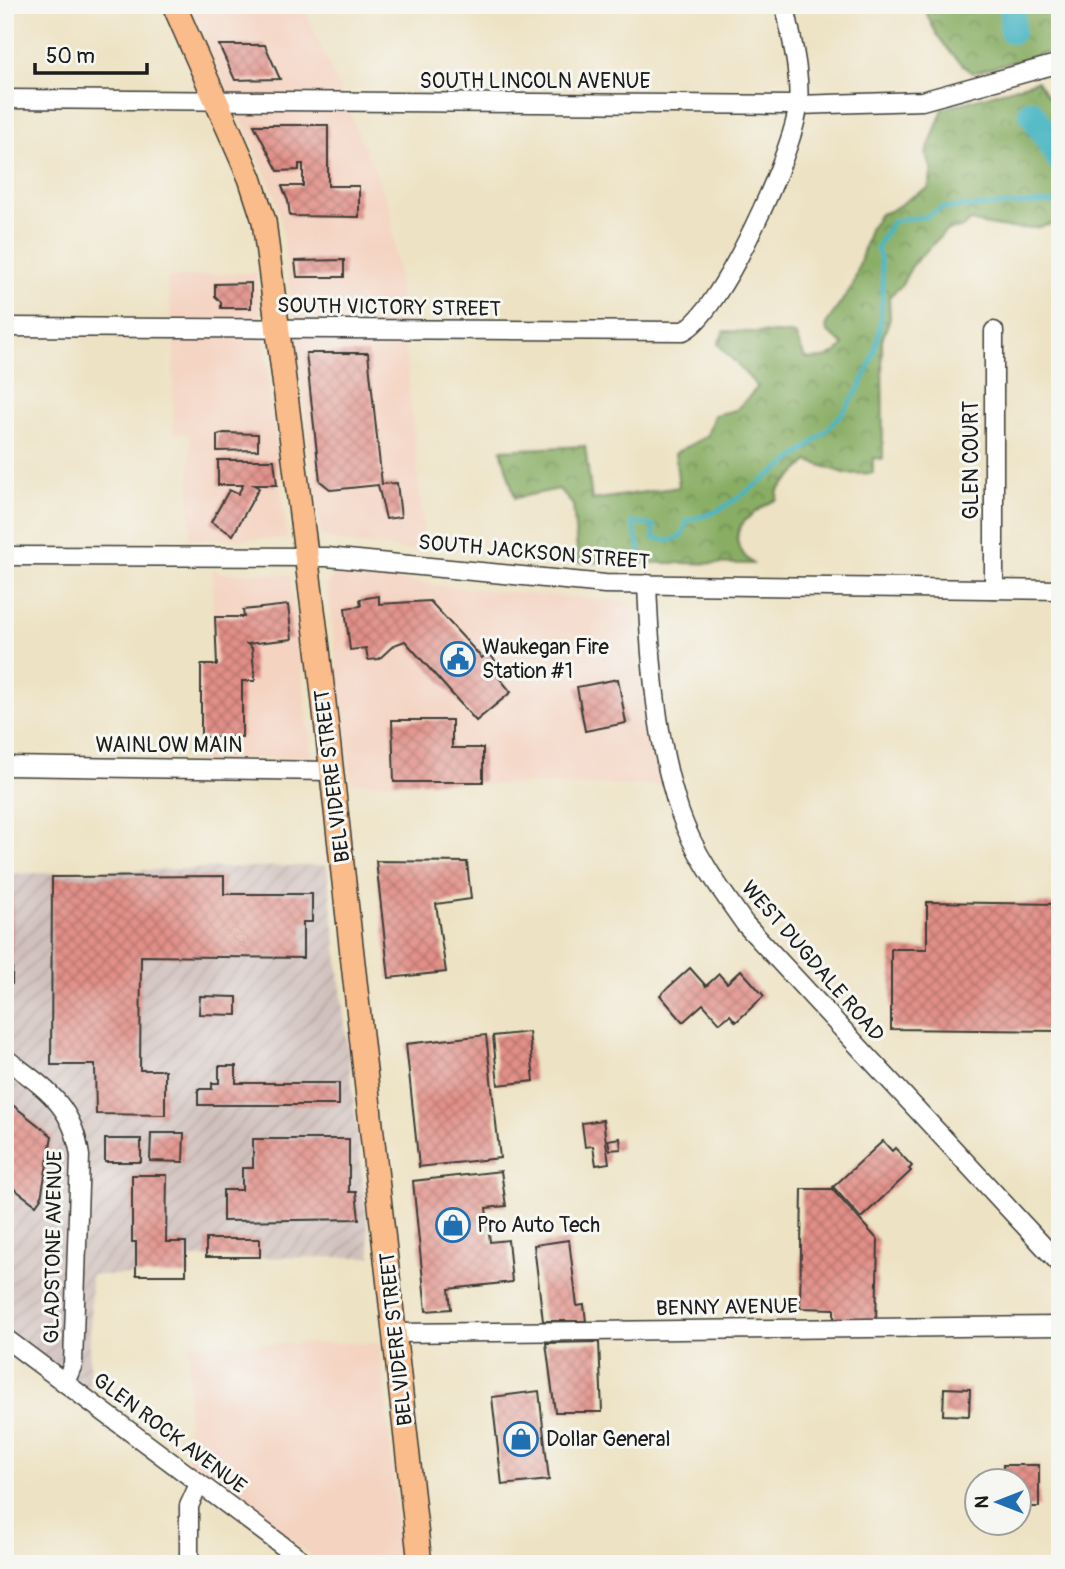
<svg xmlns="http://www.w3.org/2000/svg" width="1065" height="1569" font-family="Pangolin,sans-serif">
<defs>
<pattern id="industrial-furrows" width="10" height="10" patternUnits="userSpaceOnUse" patternTransform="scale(1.75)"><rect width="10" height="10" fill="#d0c0bc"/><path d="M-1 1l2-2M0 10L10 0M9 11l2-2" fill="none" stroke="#b2a4a1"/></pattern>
<pattern id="forest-crowns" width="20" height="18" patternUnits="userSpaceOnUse" patternTransform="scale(1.75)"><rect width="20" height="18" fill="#88ad63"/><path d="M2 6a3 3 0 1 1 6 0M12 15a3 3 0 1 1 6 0" fill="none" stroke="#6e8c51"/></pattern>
<pattern id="building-cross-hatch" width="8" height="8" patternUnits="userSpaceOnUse" patternTransform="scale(1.75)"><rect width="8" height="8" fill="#e28f88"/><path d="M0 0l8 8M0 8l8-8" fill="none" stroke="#b6746e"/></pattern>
</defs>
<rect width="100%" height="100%" fill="#f6f6f2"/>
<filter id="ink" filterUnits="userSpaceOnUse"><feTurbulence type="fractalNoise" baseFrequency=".0143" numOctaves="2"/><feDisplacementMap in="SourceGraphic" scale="14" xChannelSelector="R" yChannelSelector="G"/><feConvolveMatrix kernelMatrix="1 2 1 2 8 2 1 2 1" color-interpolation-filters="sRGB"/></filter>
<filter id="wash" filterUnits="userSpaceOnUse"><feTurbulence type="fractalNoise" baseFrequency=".00686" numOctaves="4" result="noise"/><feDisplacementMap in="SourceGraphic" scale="28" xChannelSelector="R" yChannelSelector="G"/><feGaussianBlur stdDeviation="1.57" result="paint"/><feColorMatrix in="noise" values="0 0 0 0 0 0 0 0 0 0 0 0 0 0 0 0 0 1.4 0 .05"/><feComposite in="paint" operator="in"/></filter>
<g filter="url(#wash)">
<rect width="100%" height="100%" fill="#ede2c3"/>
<g fill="#f4d3c1">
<polygon points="190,5 303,5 391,209 426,552 329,540 321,535 281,218 272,188"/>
<polygon points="256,272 287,539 190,539 190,434 173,433 174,339 167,278"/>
<polygon points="213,568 219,573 290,575 312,757 199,760 199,664 213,663"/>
<polygon points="335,571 449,587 632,602 642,692 663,785 352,783 327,584"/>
<polygon points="380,1343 402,1564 323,1564 187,1464 189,1344"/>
</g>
<polygon fill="url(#industrial-furrows)" points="327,865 371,1257 190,1258 190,1275 91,1275 89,1392 5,1328 5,874"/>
<g fill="url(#forest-crowns)" stroke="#526440" stroke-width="2">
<path d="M924 5H1060V49L972 73C949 53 933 35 924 5Z"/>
<path d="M1037 81 1057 109 1060 124V221C1032 233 1000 229 971 221L960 228 946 231 913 264 901 286 889 297 890 318 882 340 883 459 873 458V473L847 474 808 461 778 490 777 499C748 514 718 534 753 564L578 562 573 505 559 489 515 498 501 450 585 446 592 500 679 487 675 453 707 436 714 415 736 410 758 387 718 344 724 331 795 334 805 358C823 360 832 358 844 345L827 332 826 324 853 285 870 229 880 214C900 210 909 194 928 189L932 170 926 154 943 109Z"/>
</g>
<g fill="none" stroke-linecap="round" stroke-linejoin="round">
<path stroke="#47b5c2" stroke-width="4.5" d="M643 561 632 522 654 526 653 538 669 541 682 536 687 521C696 517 708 516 717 511 734 502 750 489 766 478 834 432 880 387 882 299 883 281 883 265 877 247L891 223 902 219 925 217 941 208 1060 202"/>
<g stroke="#47b5c2" stroke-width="26">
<polyline points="1012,31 1013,5"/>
<polyline points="1031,112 1060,160"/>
</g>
</g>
<g id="blocks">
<g fill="url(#building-cross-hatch)">
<polygon points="219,45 265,45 280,79 235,80"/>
<polygon points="254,125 328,125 328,186 359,186 359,217 290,216 288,201 282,186 303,186 303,164 299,164 299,170 278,171"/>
<polygon points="344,260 344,277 297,277 295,261"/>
<polygon points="251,283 251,308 221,308 221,302 215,296 215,284"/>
<polygon points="306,353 368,353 382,484 397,483 401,517 386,519 378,485 331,490 320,481"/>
<polygon points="224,433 258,434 258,450 217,451 217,435"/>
<polygon points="218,460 274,460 277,485 254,485 259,488 233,535 211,522 229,490 238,494 243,485 218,485"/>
<polygon points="379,596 379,604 430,601 482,658 488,652 498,664 492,669 511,692 476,721 405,641 394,645 379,659 368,660 366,648 350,650 345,608 361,606 360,599"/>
<polygon points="288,605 292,639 247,644 252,648 255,681 242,681 242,737 201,737 201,665 217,665 215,617 244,617 243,610"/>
<polygon points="618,679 626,723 585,731 577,687"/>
<polygon points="392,720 452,720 452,748 483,748 483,782 394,782"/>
<polygon points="376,861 467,862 471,899 436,904 446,972 389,978"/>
<polygon points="224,876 224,894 312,894 312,922 303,922 303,958 141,956 140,1070 165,1070 165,1115 96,1114 95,1065 51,1065 52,877"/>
<polygon points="5,877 13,877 12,984 5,985"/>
<polygon points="927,902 1060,904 1060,1031 891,1029 891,949 927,949"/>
<polygon points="690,968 706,986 719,974 727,983 741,970 764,996 736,1022 730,1015 720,1023 703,1004 683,1022 660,995"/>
<polygon points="200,996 237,997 237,1015 199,1014"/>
<polygon points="529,1032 534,1081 498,1085 493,1036"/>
<polygon points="486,1035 500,1158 419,1167 406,1044"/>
<polygon points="219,1066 236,1066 236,1083 339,1083 339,1105 198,1105 198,1089 212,1089 212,1083 219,1083"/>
<polygon points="5,1099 52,1136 41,1198 36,1205 5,1182"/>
<polygon points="603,1120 609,1163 596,1165 593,1146 585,1147 582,1123"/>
<polygon points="151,1133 184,1133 183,1162 150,1161"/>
<polygon points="620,1138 621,1149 610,1150 608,1140"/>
<rect x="105" y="1139" width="36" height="23"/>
<polygon points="253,1139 349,1139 349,1192 356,1192 359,1219 223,1221 223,1190 242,1190 242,1168 253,1168"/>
<polygon points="883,1141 892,1151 895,1148 912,1166 909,1169 911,1171 861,1218 833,1187"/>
<polygon points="501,1171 506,1206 486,1208 490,1242 508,1240 512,1282 449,1289 451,1309 426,1311 413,1181"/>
<polygon points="132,1175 167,1175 166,1242 186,1242 186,1275 136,1275 136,1242 132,1242"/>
<polygon points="802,1189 832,1189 878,1240 876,1323 834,1322 834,1309 800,1308"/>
<rect x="206" y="1239" width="54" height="18"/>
<polygon points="569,1240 577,1306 584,1305 586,1321 543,1321 534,1245"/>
<polygon points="599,1342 602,1412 555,1412 546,1343"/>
<polygon points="944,1388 970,1389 969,1416 943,1415"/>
<polygon points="539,1391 549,1480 502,1485 492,1397"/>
<polygon points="1003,1465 1039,1465 1039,1507 1020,1507 1020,1482 1003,1482"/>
</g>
</g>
</g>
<g filter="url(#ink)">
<use href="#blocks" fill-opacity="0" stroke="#3b3a35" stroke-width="2"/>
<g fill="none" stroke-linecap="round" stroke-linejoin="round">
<g stroke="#3b3a35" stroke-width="21">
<g id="minor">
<polyline points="5,99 798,105 922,101 1060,63"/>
<path d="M5 327 683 331C720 315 795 148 798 106 801 72 791 38 785 5"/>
<polyline points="5,556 327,557 605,584 1060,590"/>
<path d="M647 584C650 659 656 742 680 813 694 853 720 889 745 924L1060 1264"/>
<polyline points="994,589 994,331"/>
<polyline points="5,766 331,771"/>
<path d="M5 1058C44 1088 73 1104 80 1156L73 1364 65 1383"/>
<polyline points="395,1333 1060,1326"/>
<polyline points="5,1338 307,1564"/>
<polyline points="189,1564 189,1506 199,1484"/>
</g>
</g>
<g stroke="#3b3a35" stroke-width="26">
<polyline id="major" points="174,5 250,178 264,221 318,649 420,1564"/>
</g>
<use href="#minor" stroke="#fff" stroke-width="18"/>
<use href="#major" stroke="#f9bc8a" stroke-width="23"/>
</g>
</g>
<defs>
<g id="civic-ring" transform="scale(1.75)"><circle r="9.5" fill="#f6f6f2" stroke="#1f6fb2" stroke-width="1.5"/><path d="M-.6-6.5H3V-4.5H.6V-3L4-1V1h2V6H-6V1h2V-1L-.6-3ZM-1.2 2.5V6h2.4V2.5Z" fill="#1f6fb2"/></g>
<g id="shop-ring" transform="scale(1.75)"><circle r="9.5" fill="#f6f6f2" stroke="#1f6fb2" stroke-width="1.5"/><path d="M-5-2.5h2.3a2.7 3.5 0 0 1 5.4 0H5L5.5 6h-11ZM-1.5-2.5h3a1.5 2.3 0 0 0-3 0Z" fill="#1f6fb2"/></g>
</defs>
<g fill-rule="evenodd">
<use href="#civic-ring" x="458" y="659"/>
<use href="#shop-ring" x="453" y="1225"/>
<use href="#shop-ring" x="521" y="1439"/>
</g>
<g text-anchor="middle" stroke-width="6" stroke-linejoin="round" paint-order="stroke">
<g font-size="21" fill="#1c1c1c" stroke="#f6f6f2">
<text x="535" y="88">SOUTH LINCOLN AVENUE</text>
<text transform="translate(389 307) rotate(1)" y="7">SOUTH VICTORY STREET</text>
<text transform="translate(971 460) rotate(-90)" y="7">GLEN COURT</text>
<text transform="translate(534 552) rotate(5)" y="7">SOUTH JACKSON STREET</text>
<text x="169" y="752">WAINLOW MAIN</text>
<text transform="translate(332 776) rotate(-97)" y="7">BELVIDERE STREET</text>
<text transform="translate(813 961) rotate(49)" y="7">WEST DUGDALE ROAD</text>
<text transform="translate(53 1247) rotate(-89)" y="7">GLADSTONE AVENUE</text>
<text transform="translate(727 1307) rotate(-1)" y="7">BENNY AVENUE</text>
<text transform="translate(396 1339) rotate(-96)" y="7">BELVIDERE STREET</text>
<text transform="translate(170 1433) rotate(37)" y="7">GLEN ROCK AVENUE</text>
</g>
<g font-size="21" fill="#1c1c1c" stroke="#f6f6f2" text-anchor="start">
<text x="482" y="654">Waukegan Fire<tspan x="482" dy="24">Station #1</tspan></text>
<text x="477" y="1232">Pro Auto Tech</text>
<text x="546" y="1446">Dollar General</text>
</g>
</g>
<rect width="1065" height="1569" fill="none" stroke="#f6f6f2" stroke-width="28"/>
<g transform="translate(998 1502) rotate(270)"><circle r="33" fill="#f6f6f2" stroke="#9f9f9c" stroke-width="2"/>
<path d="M0-5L12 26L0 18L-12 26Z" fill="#1f6fb2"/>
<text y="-10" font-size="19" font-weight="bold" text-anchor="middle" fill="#1c1c1c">N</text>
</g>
<path d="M35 63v10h112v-10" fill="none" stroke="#1c1c1c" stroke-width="3.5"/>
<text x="46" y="63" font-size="21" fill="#1c1c1c" stroke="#f6f6f2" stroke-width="5" paint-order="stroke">50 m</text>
</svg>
